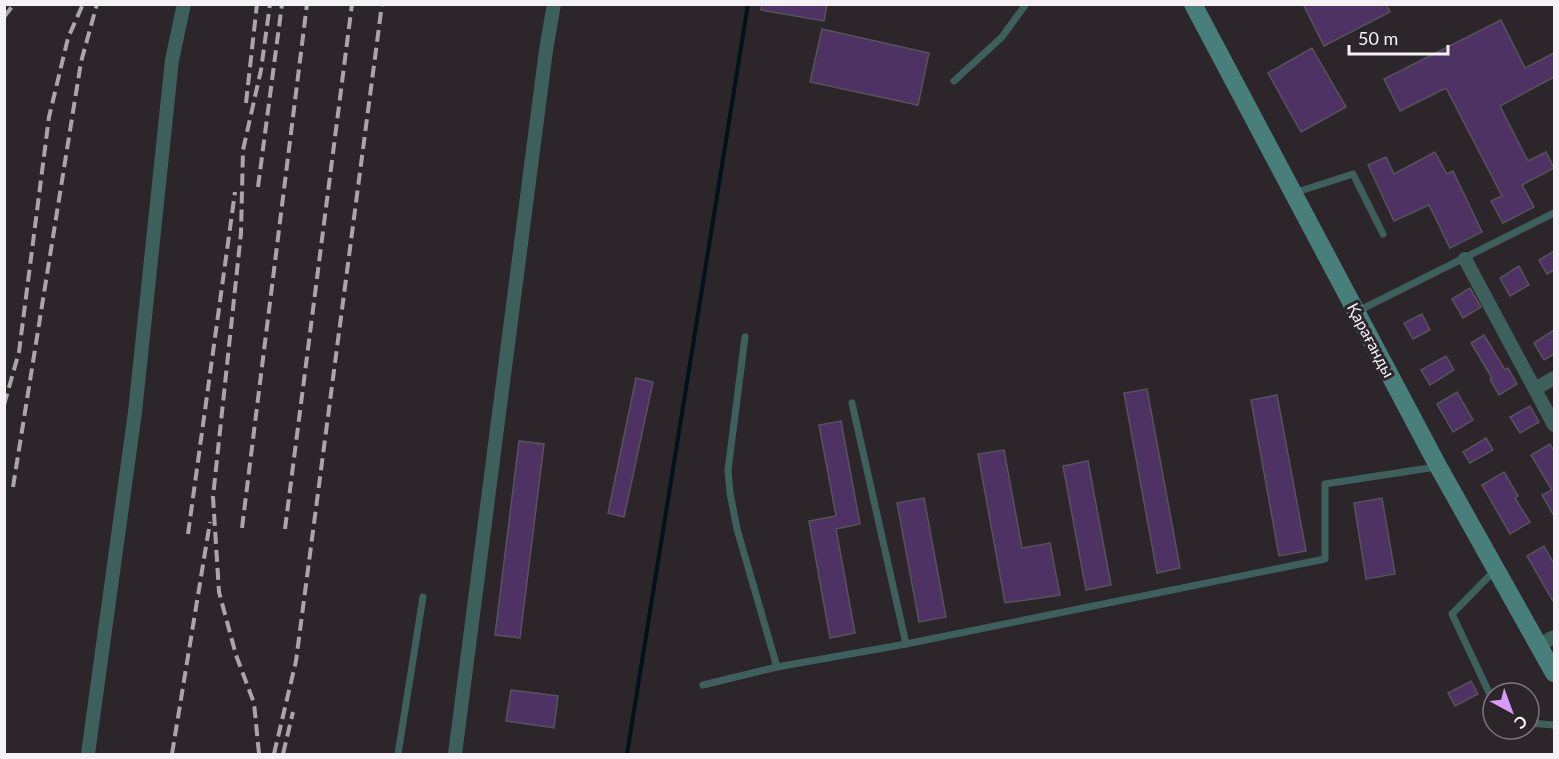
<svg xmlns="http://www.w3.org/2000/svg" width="1559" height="759" font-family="Lato,sans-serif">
<rect width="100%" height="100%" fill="#2c262b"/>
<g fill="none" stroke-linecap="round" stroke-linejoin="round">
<polyline stroke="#00121a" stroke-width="4" points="627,754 748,4"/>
</g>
<g fill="#4d3263" stroke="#57535b" stroke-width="1.5">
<polygon points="762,4 827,4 824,21 761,10"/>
<polygon points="1303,4 1386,4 1390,12 1324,46"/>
<polygon points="1501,20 1525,68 1554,53 1554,77 1500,106 1528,161 1546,152 1554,168 1522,185 1534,207 1503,223 1491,201 1502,196 1446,88 1400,111 1384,79"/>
<polygon points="822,29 929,53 918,105 810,82"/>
<polygon points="1312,48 1346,107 1301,132 1268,73"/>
<polygon points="1435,152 1447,174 1453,171 1482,232 1450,248 1429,205 1394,221 1368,165 1386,157 1394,174"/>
<polygon points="1554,251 1554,270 1547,274 1539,260"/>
<polygon points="1519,266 1529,285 1510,296 1500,278"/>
<polygon points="1470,288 1481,307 1463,318 1452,299"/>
<polygon points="1422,314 1430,330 1413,339 1404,323"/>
<polygon points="1554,330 1554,354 1544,360 1534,343"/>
<polygon points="1484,335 1505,370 1508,368 1517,384 1499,395 1490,379 1492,378 1471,343"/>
<polygon points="1446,356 1454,370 1430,385 1421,370"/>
<polygon points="636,378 653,382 624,517 608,513"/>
<polygon points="1147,389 1180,568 1157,573 1124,393"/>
<polygon points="1457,392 1473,420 1453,432 1437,404"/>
<polygon points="1277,395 1306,551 1279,556 1251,400"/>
<polygon points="1530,406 1539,422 1520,433 1510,417"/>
<polygon points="841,421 860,524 836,529 855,633 830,638 809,521 836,516 819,425"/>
<polygon points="1486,438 1493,450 1470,463 1463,452"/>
<polygon points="519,441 544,444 520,638 495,635"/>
<polygon points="1550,444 1554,451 1554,516 1542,495 1552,490 1531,455"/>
<polygon points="1004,450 1022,548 1050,543 1060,595 1005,603 978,454"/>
<polygon points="1088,461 1111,585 1086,590 1063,466"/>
<polygon points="1504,472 1518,496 1515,498 1530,522 1510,534 1482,485"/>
<polygon points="924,498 946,617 919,622 897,503"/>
<polygon points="1382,498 1395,574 1366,579 1354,503"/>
<polygon points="1544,546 1554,564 1554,603 1527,556"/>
<polygon points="1471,681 1478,694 1455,706 1448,693"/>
<polygon points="511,690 558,696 554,728 506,721"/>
</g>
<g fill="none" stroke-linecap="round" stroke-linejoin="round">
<g stroke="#3e605c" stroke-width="7">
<polyline points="954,81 1002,37 1026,4"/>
<polyline points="1294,193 1353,174 1383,234"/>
<polyline points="1358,311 1554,213"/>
<polyline points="745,337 728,470 730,493 737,529 777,667"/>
<polyline points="852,403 906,644"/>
<polyline points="703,685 777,667 906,644 1325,559 1325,484 1436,467"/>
<polyline points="1493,701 1452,614 1495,570"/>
<polyline points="1529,723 1554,725"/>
<polyline points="398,754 423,597"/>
</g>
<g stroke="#3e605c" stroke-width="14">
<polyline points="1465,259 1554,425"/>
<polyline points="1535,389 1554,378"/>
<polyline points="1539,645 1554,637"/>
<polyline points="88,754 135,412 172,60 184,4"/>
<polyline points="455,754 546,50 554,4"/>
</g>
<polyline stroke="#487f7a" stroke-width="18" points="1193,4 1438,466 1554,673"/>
<g stroke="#aaa5a9" stroke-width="4" stroke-dasharray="12 6" stroke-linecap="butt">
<polyline points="4,17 14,4"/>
<polyline points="246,103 257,4"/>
<polyline points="258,187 282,4"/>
<polyline points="4,405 19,352 49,117 68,38 83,4"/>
<polyline points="13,487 81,62 97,4"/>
<polyline points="242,528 307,4"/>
<polyline points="285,529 352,4"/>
<polyline points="188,534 235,192"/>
<polyline points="172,754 210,522"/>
<polyline points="259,754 254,703 236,655 219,592 213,497 241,233 243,150 261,70 270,4"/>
<polyline points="274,754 296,661 382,4"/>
<polyline points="283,754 293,712"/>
</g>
</g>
<g text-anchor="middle" stroke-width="6" stroke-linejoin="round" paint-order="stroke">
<g font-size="16" fill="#f5f1f4" stroke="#2c262b">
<text transform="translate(1371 340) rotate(62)" y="6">Қарағанды</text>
</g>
</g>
<rect width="1559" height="759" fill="none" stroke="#f5f1f4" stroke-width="12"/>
<g transform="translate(1511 711) rotate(139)"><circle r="28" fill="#2c262b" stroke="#7c777b" stroke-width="1.5"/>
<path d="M0-4.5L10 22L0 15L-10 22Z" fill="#da9af7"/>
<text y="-9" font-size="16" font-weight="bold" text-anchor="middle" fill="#f5f1f4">С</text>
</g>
<path d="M1349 45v9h99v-9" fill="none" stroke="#f5f1f4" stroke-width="3"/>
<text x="1358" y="45" font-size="18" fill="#f5f1f4" stroke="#2c262b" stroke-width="4.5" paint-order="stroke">50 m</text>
</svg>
